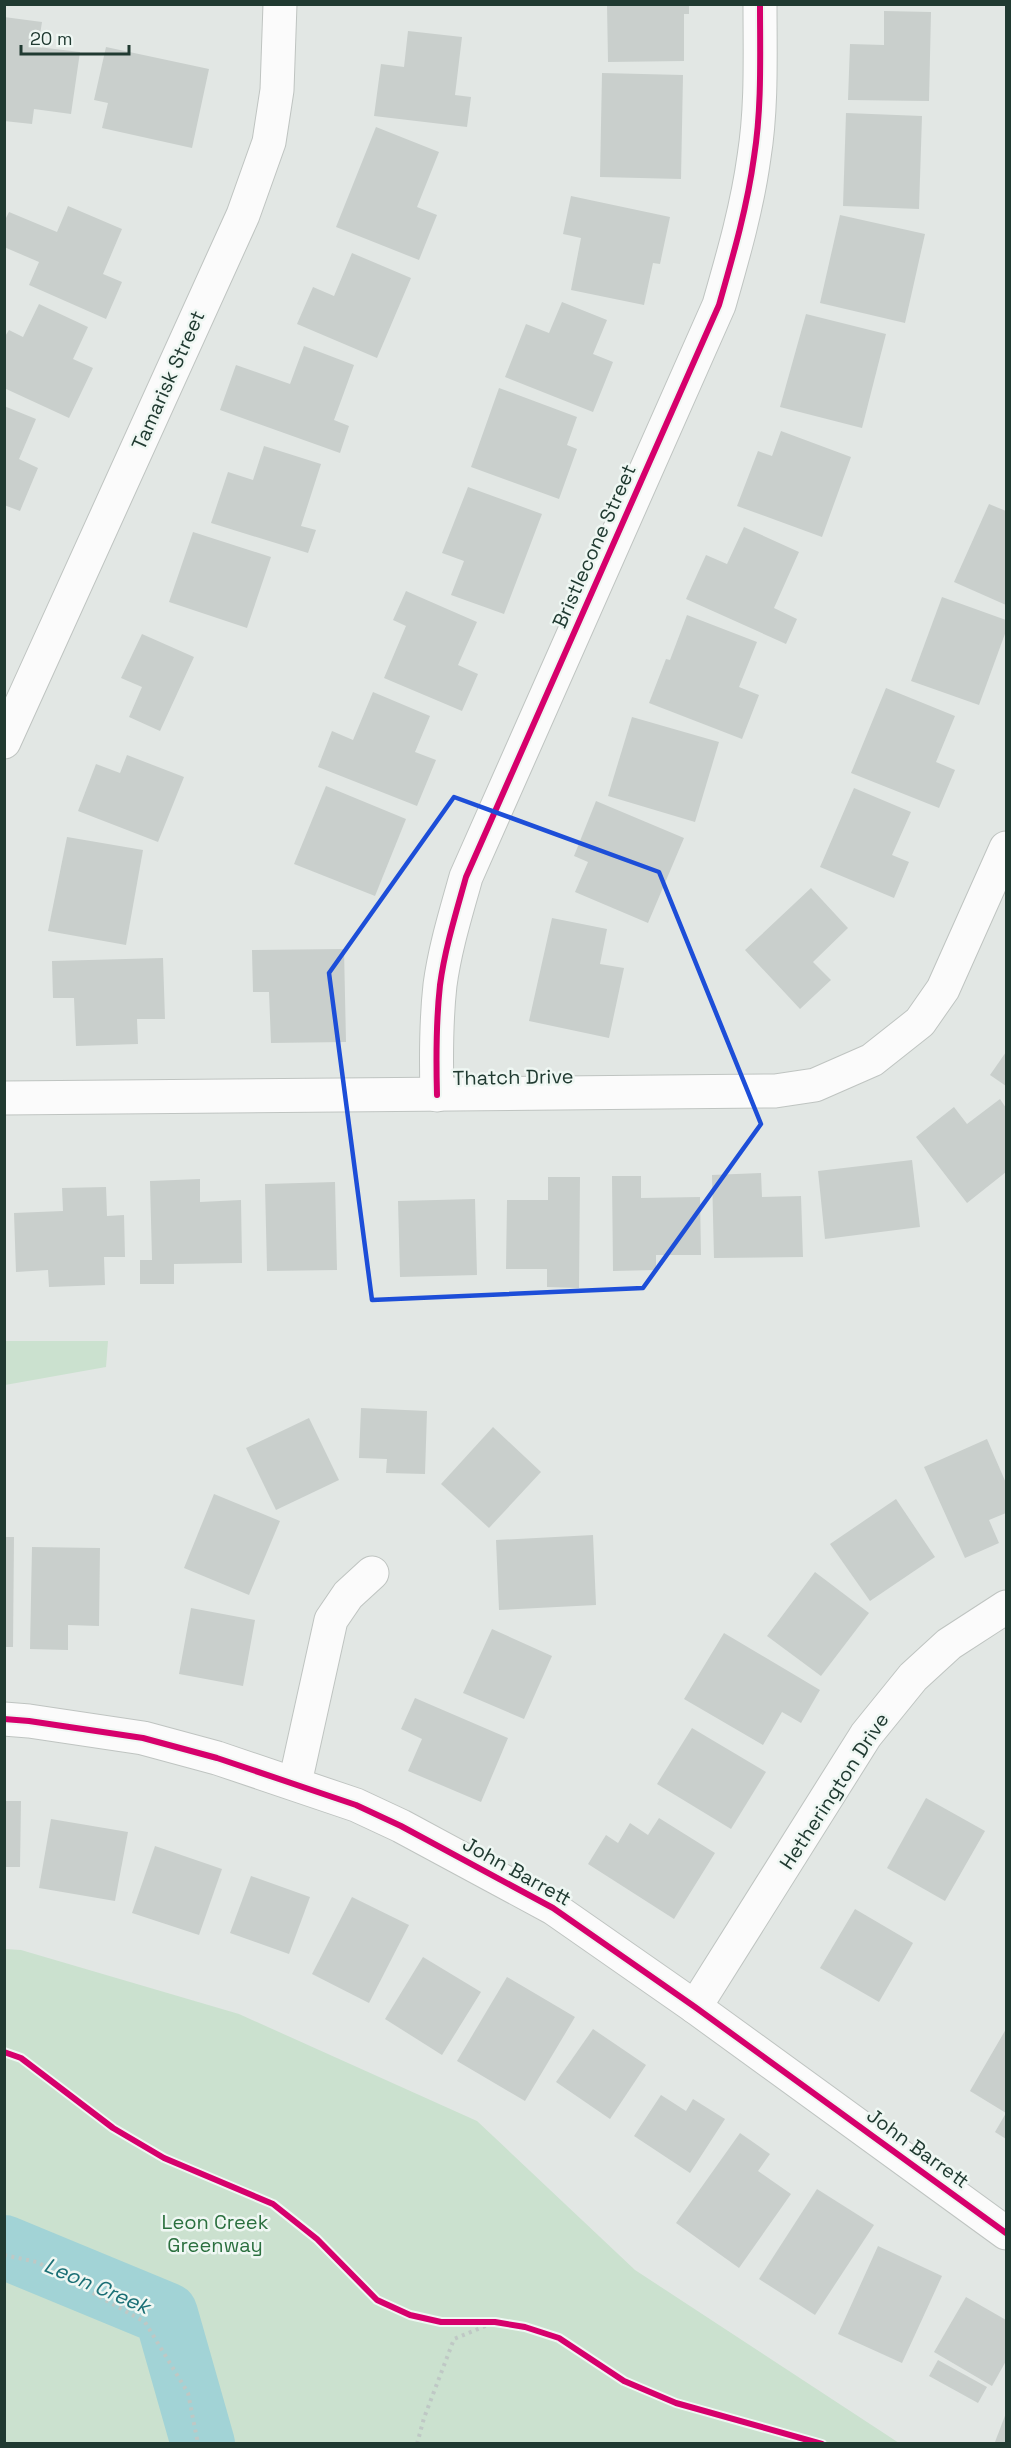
<svg xmlns="http://www.w3.org/2000/svg" width="1011" height="2448" font-family="'Space Grotesk',sans-serif">
<rect width="100%" height="100%" fill="#e2e7e4"/>
<g fill="#cbe1cf">
<polygon points="5,1341 108,1341 106,1367 5,1385"/>
<polygon points="5,1949 21,1950 239,2014 477,2121 635,2270 899,2443 5,2443"/>
</g>
<g fill="none" stroke-linecap="round" stroke-linejoin="round">
<polyline stroke="#a2d3d6" stroke-width="64" points="4,2247 166,2314 203,2444"/>
</g>
<g fill="#c9cfcc">
<polygon points="607,4 689,4 689,14 684,14 684,61 608,62"/>
<polygon points="884,11 931,12 929,101 848,100 850,44 884,45"/>
<polygon points="4,17 42,22 38,47 80,52 71,114 34,109 32,124 4,121"/>
<polygon points="408,31 462,37 455,95 471,97 467,127 374,116 381,64 404,67"/>
<polygon points="106,47 209,69 192,148 102,128 108,103 94,100"/>
<polygon points="602,73 683,75 681,179 600,177"/>
<polygon points="846,113 922,116 919,209 843,206"/>
<polygon points="376,127 439,152 417,207 437,215 419,260 336,227"/>
<polygon points="571,196 670,217 660,264 653,263 644,305 571,290 581,238 563,234"/>
<polygon points="68,206 122,229 103,274 122,282 106,319 29,285 39,262 4,247 4,222 9,212 57,232"/>
<polygon points="840,215 925,234 905,323 820,303"/>
<polygon points="352,253 411,278 377,358 297,324 313,287 334,296"/>
<polygon points="562,302 607,320 593,354 613,362 593,412 505,377 526,324 549,333"/>
<polygon points="39,304 88,327 73,359 93,368 69,418 4,388 4,338 9,330 23,337"/>
<polygon points="806,314 886,334 862,428 780,407"/>
<polygon points="304,346 354,365 334,420 349,426 340,453 220,410 236,365 290,384"/>
<polygon points="499,388 577,417 567,445 577,449 559,499 471,467"/>
<polygon points="4,406 36,419 19,459 38,468 20,511 4,505"/>
<polygon points="781,431 851,457 822,537 737,506 758,451 772,456"/>
<polygon points="264,446 321,464 301,526 316,530 308,553 211,523 228,472 253,480"/>
<polygon points="468,487 542,514 504,614 451,595 464,561 442,553"/>
<polygon points="989,504 1006,511 1006,605 954,582"/>
<polygon points="744,527 799,552 774,608 797,619 786,644 686,599 706,555 727,564"/>
<polygon points="193,532 271,557 247,628 169,602"/>
<polygon points="406,591 477,622 458,665 478,674 462,711 384,678 406,626 393,620"/>
<polygon points="942,597 1006,620 1006,631 979,705 911,681"/>
<polygon points="687,615 757,642 739,687 759,695 742,739 649,703 666,659 670,660"/>
<polygon points="142,634 194,657 160,731 129,717 142,687 121,678"/>
<polygon points="886,688 955,716 936,762 955,770 939,808 851,773"/>
<polygon points="373,692 430,716 415,752 436,760 417,806 318,767 332,731 353,740"/>
<polygon points="632,717 719,742 695,822 608,796"/>
<polygon points="127,755 184,777 158,842 78,811 96,764 120,773"/>
<polygon points="326,786 406,819 375,896 294,864"/>
<polygon points="854,788 911,812 892,855 909,862 894,898 820,867"/>
<polygon points="596,801 684,838 648,923 575,892 588,862 574,856"/>
<polygon points="67,837 143,850 126,945 48,931"/>
<polygon points="811,888 848,928 813,962 831,980 800,1009 745,950"/>
<polygon points="552,918 607,929 600,964 624,968 609,1038 529,1021"/>
<polygon points="344,949 346,1042 271,1043 269,992 253,992 252,950"/>
<polygon points="163,958 165,1019 137,1019 138,1044 76,1046 74,998 53,998 52,961"/>
<polygon points="1006,1052 1006,1086 990,1075"/>
<polygon points="1000,1099 1006,1108 1006,1172 967,1203 916,1137 954,1107 967,1124"/>
<polygon points="912,1160 920,1227 825,1239 818,1171"/>
<polygon points="761,1173 762,1197 801,1196 803,1257 714,1258 712,1175"/>
<polygon points="612,1176 641,1176 641,1198 700,1197 701,1255 656,1255 656,1270 613,1271"/>
<polygon points="548,1177 580,1177 579,1288 547,1287 547,1269 506,1269 507,1200 548,1200"/>
<polygon points="200,1179 200,1202 241,1200 242,1263 174,1264 174,1284 140,1284 140,1260 152,1260 150,1181"/>
<polygon points="335,1182 337,1270 267,1271 265,1184"/>
<polygon points="106,1187 107,1216 124,1215 125,1257 104,1257 105,1285 49,1287 48,1270 16,1272 14,1213 63,1211 62,1188"/>
<polygon points="475,1199 477,1275 400,1277 398,1201"/>
<polygon points="361,1408 427,1411 425,1474 386,1473 387,1459 359,1458"/>
<polygon points="309,1418 339,1480 276,1510 246,1448"/>
<polygon points="493,1427 541,1472 489,1528 441,1484"/>
<polygon points="987,1439 1006,1483 1006,1513 989,1520 999,1543 965,1558 924,1467"/>
<polygon points="214,1494 280,1521 249,1595 184,1568"/>
<polygon points="896,1499 935,1557 870,1601 830,1544"/>
<polygon points="593,1535 596,1605 499,1610 496,1540"/>
<polygon points="4,1537 14,1537 13,1647 4,1647"/>
<polygon points="32,1547 100,1548 99,1626 68,1625 68,1650 30,1649"/>
<polygon points="815,1572 869,1613 821,1676 767,1636"/>
<polygon points="191,1608 255,1620 243,1686 179,1674"/>
<polygon points="492,1629 552,1656 524,1719 463,1693"/>
<polygon points="724,1633 820,1690 801,1723 782,1712 763,1745 684,1699"/>
<polygon points="415,1698 508,1738 481,1802 408,1771 422,1739 401,1729"/>
<polygon points="692,1728 766,1772 731,1829 657,1784"/>
<polygon points="926,1798 985,1831 945,1901 887,1868"/>
<polygon points="4,1801 21,1801 20,1867 4,1867"/>
<polygon points="659,1818 715,1853 674,1919 588,1864 606,1835 618,1843 630,1823 648,1835"/>
<polygon points="51,1819 128,1832 115,1901 39,1888"/>
<polygon points="155,1846 222,1869 199,1935 132,1913"/>
<polygon points="251,1876 310,1897 289,1954 230,1933"/>
<polygon points="352,1897 409,1925 369,2003 312,1974"/>
<polygon points="855,1909 913,1943 879,2002 820,1968"/>
<polygon points="423,1957 481,1992 442,2055 385,2019"/>
<polygon points="507,1977 575,2017 525,2101 457,2061"/>
<polygon points="593,2029 646,2065 610,2119 556,2082"/>
<polygon points="1006,2029 1006,2139 995,2132 1006,2113 970,2091"/>
<polygon points="661,2095 686,2111 693,2099 725,2119 690,2173 634,2136"/>
<polygon points="740,2133 770,2154 758,2171 791,2194 739,2268 676,2223"/>
<polygon points="817,2189 874,2225 815,2315 759,2279"/>
<polygon points="878,2246 942,2276 902,2363 838,2334"/>
<polygon points="966,2297 1006,2320 1006,2361 992,2386 934,2352"/>
<polygon points="938,2360 987,2387 978,2403 929,2376"/>
<polygon points="1006,2413 1006,2444 998,2444 995,2442"/>
</g>
<g fill="none" stroke-linecap="round" stroke-linejoin="round">
<g stroke="#bfc4c1" stroke-width="35">
<g id="minor">
<polyline points="4,742 243,215 269,142 277,90 280,4"/>
<path d="M437 1095C436 1058 436 1021 440 985 445 948 456 913 466 877L719 305C733 256 747 208 754 157 762 107 760 55 760 4"/>
<polyline points="4,1098 775,1091 815,1085 872,1060 920,1022 943,989 1006,848"/>
<polyline points="4,1719 29,1721 143,1738 217,1758 356,1805 401,1826 553,1908 695,2007 1006,2233"/>
<polyline points="295,1783 331,1620 348,1595 372,1573"/>
<polyline points="695,2007 866,1735 913,1677 949,1644 1006,1607"/>
</g>
</g>
<g stroke="#bfc8c5" stroke-width="4" stroke-dasharray="3 4.5" stroke-linecap="butt">
<polyline points="4,2255 37,2262 145,2322 188,2393 198,2444"/>
<polyline points="417,2444 424,2418 454,2339 495,2322"/>
</g>
<use href="#minor" stroke="#fbfbfb" stroke-width="33"/>
<g stroke="#eff7f3" stroke-width="10">
<g id="cycleway">
<path d="M437 1095C436 1058 436 1021 440 985 445 948 456 913 466 877L719 305C733 256 747 208 754 157 762 107 760 55 760 4"/>
<polyline points="4,1719 29,1721 143,1738 217,1758 356,1805 401,1826 553,1908 695,2007 1006,2233"/>
<polyline points="4,2052 21,2058 113,2128 164,2158 273,2204 317,2239 377,2300 410,2315 441,2322 495,2322 525,2327 559,2338 624,2381 676,2403 822,2444"/>
</g>
</g>
<use href="#cycleway" stroke="#d6006c" stroke-width="6"/>
</g>
<path fill="none" stroke="#1d4ed8" stroke-width="4.5" stroke-linejoin="round" d="M454 797 659 872 761 1124 643 1288 372 1300 329 973Z"/>
<g text-anchor="middle" stroke-width="5" stroke-linejoin="round" paint-order="stroke">
<g font-size="20" fill="#203a31" stroke="#eff7f3">
<text transform="translate(168 380) rotate(-66)" y="7">Tamarisk Street</text>
<text transform="translate(594 546) rotate(-66)" y="7">Bristlecone Street</text>
<text transform="translate(513 1077) rotate(-1)" y="7">Thatch Drive</text>
<text transform="translate(834 1791) rotate(-57)" y="7">Hetherington Drive</text>
<text transform="translate(517 1871) rotate(29)" y="7">John Barrett</text>
<text transform="translate(918 2148) rotate(36)" y="7">John Barrett</text>
</g>
<g font-size="20" fill="#2b703f" stroke="#eff7f3">
<text x="215" y="2229">Leon Creek<tspan x="215" dy="23">Greenway</tspan></text>
</g>
<g font-size="21" font-style="italic" fill="#1b6f75" stroke="#eff7f3">
<text transform="translate(97 2286) rotate(23)" y="7">Leon Creek</text>
</g>
</g>
<rect width="1011" height="2448" fill="none" stroke="#203a31" stroke-width="12"/>
<path d="M21 45v9h108v-9" fill="none" stroke="#203a31" stroke-width="3"/>
<text x="30" y="45" font-size="18" fill="#203a31" stroke="#eff7f3" stroke-width="4.5" paint-order="stroke">20 m</text>
</svg>
